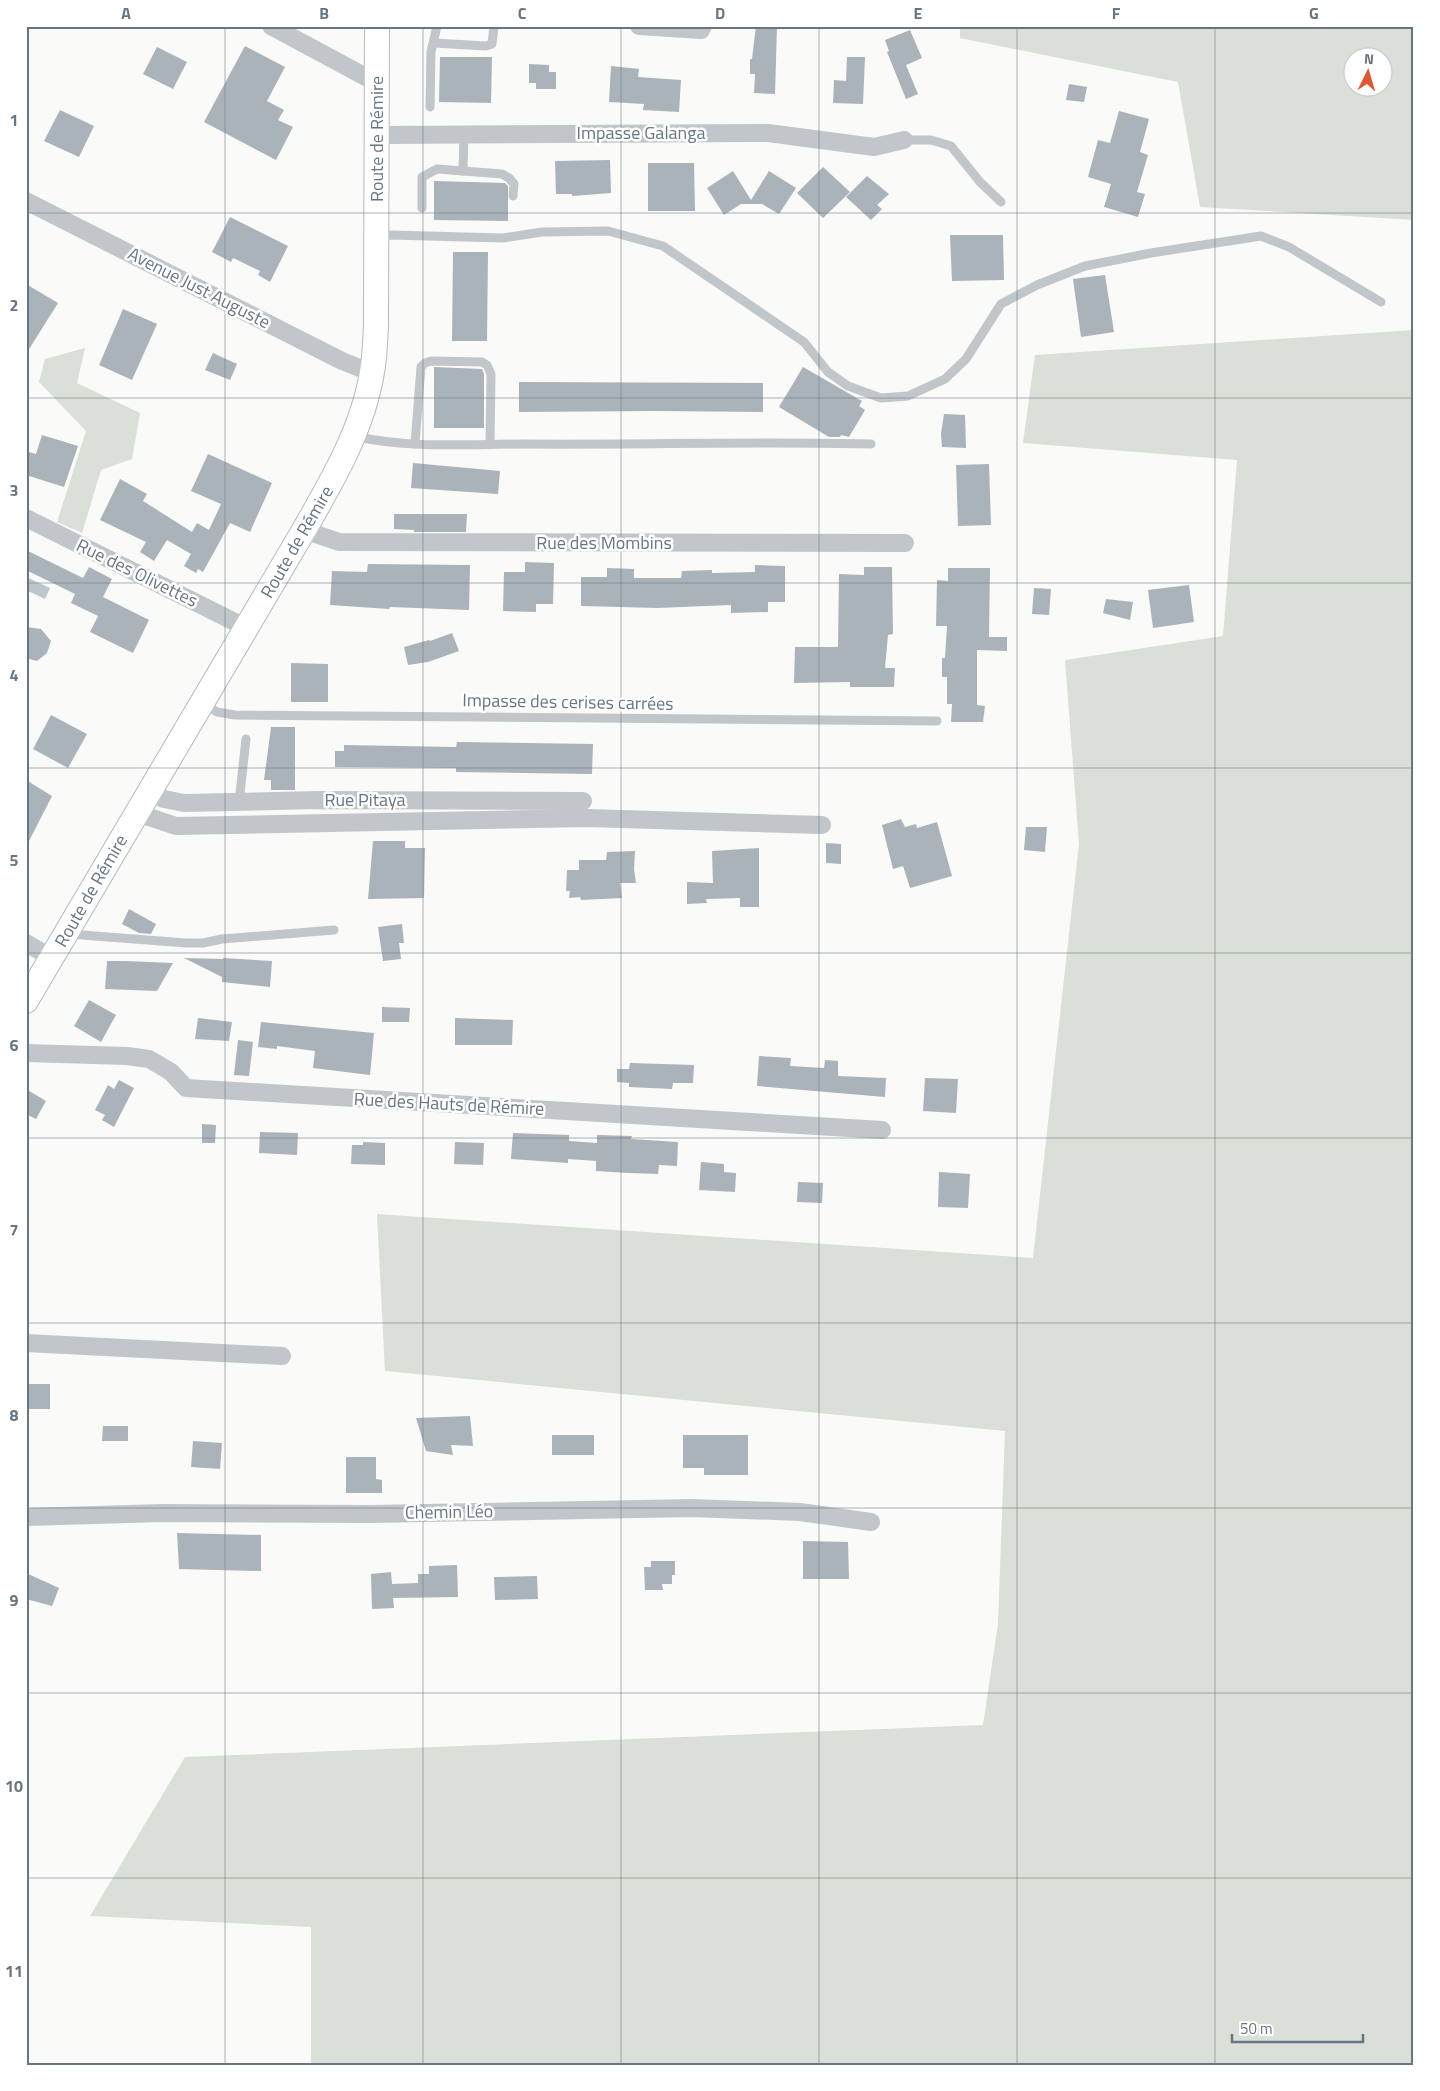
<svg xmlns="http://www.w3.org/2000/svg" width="1440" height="2091" font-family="'Titillium Web',sans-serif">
<rect width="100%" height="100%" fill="#fafaf8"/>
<g fill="#dadfd7" fill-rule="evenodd">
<path d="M960 26H1414V220L1200 207 1178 82 960 38ZM1352 58H1382V88H1352Z"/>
<polygon points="1414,330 1414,2065 311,2065 311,1927 90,1916 185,1757 983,1725 998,1624 1005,1431 385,1371 377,1214 1033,1258 1079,844 1065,660 1223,636 1237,460 1023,443 1035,355"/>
<polygon points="85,348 77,383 140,413 132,459 101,470 82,533 57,522 86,431 39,382 45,359"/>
</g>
<polygon fill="#bbc7cb" points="26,577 50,588 45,599 26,590"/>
<g fill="#aab3b9">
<polygon points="756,26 777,26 775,94 754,93 755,74 750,74 750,59 752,59"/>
<polygon points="910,30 922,58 906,65 918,94 906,99 887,52 889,51 885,40"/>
<polygon points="245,46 285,67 267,101 284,110 278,120 293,127 276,160 204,122"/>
<polygon points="157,47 187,62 173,89 143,74"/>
<polygon points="440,57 492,57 491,103 439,102"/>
<polygon points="847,57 865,57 863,104 833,103 834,80 846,81"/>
<polygon points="529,64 549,65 549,72 556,72 556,89 536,89 536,83 529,83"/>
<polygon points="611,66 639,69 638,77 681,80 679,112 643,110 644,104 609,102"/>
<polygon points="1069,84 1087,87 1084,102 1066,100"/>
<polygon points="60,110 94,126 79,157 44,141"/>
<polygon points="1119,111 1149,119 1140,152 1148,155 1137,192 1145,194 1138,217 1104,207 1111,184 1088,177 1098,140 1110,143"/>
<polygon points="610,160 611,193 572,196 572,194 556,194 555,161"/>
<polygon points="648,163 694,163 695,211 648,211"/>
<polygon points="823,167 850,192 823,218 797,193"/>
<polygon points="733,171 751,200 769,171 796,188 779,214 762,204 741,204 724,215 707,188"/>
<polygon points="867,176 889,194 877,205 882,209 871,220 846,197"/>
<polygon points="434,181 505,183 508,186 508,221 434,220"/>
<polygon points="230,217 288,246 270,282 258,275 260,271 233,258 231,262 212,252"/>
<polygon points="950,235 1003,235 1004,280 952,281"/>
<polygon points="453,252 488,252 487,341 452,341"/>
<polygon points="1105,275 1114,332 1081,337 1073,279"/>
<polygon points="26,284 58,303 26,354"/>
<polygon points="123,309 157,324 132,380 99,365"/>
<polygon points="213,353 237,364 230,380 205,370"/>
<polygon points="434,367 482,369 484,374 484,428 434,428"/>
<polygon points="803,367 862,401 859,406 865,410 849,437 841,435 840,437 829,437 779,407"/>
<polygon points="519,382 763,383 763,412 655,411 519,412"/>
<polygon points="944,414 965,415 966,448 942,447 941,434"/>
<polygon points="42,435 78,446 64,487 26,475 26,460 29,452 36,454"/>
<polygon points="208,454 272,483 250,532 230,523 203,572 198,569 196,573 184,566 191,554 167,540 154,561 140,552 146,542 100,520 120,479 147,494 143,501 192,532 197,523 209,530 221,504 191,491"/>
<polygon points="413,463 500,471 498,494 411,488"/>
<polygon points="989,464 991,525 958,526 956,465"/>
<polygon points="394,514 467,514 466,532 414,532 414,530 394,529"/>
<polygon points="26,550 83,578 89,567 112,579 103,597 149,620 133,653 90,632 98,616 71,603 75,594 26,570"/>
<polygon points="525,562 554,563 553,604 536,604 536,612 503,611 504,572 525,572"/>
<polygon points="368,564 470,565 469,610 390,607 389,609 330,605 332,571 367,572"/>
<polygon points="755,565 785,566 785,602 768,602 768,612 731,613 731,605 657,608 581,606 581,577 607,577 607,568 634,569 634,578 681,578 682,571 712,570 712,573 755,572"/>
<polygon points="864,567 892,567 893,634 888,635 885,668 895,668 894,687 850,687 850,682 794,683 795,647 838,647 839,574 864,575"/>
<polygon points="948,568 990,568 989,637 1007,637 1007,651 977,650 977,705 985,706 983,722 951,722 952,704 947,704 947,677 942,677 942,658 945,658 947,626 936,626 937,580 948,581"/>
<polygon points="1189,585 1194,622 1153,628 1148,590"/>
<polygon points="1034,588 1051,589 1049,615 1032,614"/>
<polygon points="1106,599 1133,602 1130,620 1103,613"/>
<polygon points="26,627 41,629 51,641 47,653 37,661 26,658"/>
<polygon points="452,633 459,651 428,662 408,665 404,647 429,640 430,641"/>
<polygon points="291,663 328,664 328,702 291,702"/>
<polygon points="51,715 87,734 68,768 33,749"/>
<polygon points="271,727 295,727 295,790 271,790 271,780 264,780"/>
<polygon points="457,742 593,744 592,774 456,772 456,768 335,767 335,751 344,751 344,745 456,747"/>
<polygon points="26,780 52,796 26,847"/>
<polygon points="901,819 905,827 916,824 917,828 937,822 952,876 910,888 903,866 893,869 882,825"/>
<polygon points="1026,827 1047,827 1045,852 1024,850"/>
<polygon points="373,841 405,841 405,848 425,848 424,898 368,899"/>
<polygon points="826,843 841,844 841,864 826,863"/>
<polygon points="759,848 759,907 740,907 740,898 706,899 707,903 687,904 687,882 713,883 712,851"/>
<polygon points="635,851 634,870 636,883 620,883 622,898 581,900 580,897 569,898 570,891 566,891 567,870 579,870 579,860 606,860 607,852"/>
<polygon points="129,909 156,924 151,934 139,933 122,924"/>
<polygon points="402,924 404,943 399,943 401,959 383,961 378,927"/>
<polygon points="184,958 223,959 223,958 272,961 270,987 222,982 222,977"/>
<polygon points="107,961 126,961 173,963 157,991 105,989"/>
<polygon points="89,1000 116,1015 101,1042 74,1026"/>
<polygon points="382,1007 410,1008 409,1022 382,1022"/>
<polygon points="198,1018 232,1022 229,1041 195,1039"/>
<polygon points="455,1018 513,1020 512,1045 455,1045"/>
<polygon points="261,1022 374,1033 370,1075 313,1068 315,1051 277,1046 277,1049 258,1047"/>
<polygon points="238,1040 253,1042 249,1076 234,1075"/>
<polygon points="759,1056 791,1058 790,1066 824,1068 825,1060 838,1061 838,1076 886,1078 885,1097 757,1086"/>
<polygon points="630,1063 694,1065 693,1083 673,1083 672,1089 629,1087 629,1083 617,1082 617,1069 629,1069"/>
<polygon points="925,1078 958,1079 956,1113 923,1111"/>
<polygon points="119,1080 134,1088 114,1127 102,1120 105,1115 95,1110 108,1085 114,1089"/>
<polygon points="26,1089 46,1101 36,1119 26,1114"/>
<polygon points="202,1124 216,1125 215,1143 202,1143"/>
<polygon points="260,1132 298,1133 297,1155 259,1153"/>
<polygon points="513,1133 569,1135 569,1141 597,1143 597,1135 632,1136 631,1139 678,1142 677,1166 659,1165 658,1174 629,1173 596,1171 596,1161 568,1159 568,1163 511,1159"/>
<polygon points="363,1142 385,1143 385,1165 351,1164 352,1145 363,1145"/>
<polygon points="455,1142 484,1143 483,1165 454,1164"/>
<polygon points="701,1162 724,1164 724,1172 736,1173 735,1192 699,1190"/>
<polygon points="939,1172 970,1174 968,1208 938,1207"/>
<polygon points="798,1182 823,1183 822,1203 797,1202"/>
<rect x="26" y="1384" width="24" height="25"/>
<polygon points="470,1416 473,1446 451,1445 453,1455 426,1451 416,1418"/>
<polygon points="103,1426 128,1426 128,1441 102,1441"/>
<rect x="552" y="1435" width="42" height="20"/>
<polygon points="683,1435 748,1435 748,1475 704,1475 704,1468 683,1468"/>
<polygon points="193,1441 222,1443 220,1469 191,1467"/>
<polygon points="346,1457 376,1457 376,1479 382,1480 382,1493 346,1493"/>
<polygon points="177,1533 261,1535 261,1571 179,1569"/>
<polygon points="803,1541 848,1542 849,1579 803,1579"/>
<polygon points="651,1561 675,1561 675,1575 672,1575 672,1584 662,1584 663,1590 645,1590 644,1567 651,1567"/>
<polygon points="457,1565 458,1597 393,1598 394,1608 372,1609 371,1574 391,1572 392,1584 418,1583 418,1574 429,1574 429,1566"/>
<polygon points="26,1573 59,1588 52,1606 26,1599"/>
<polygon points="537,1576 538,1599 495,1600 494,1577"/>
</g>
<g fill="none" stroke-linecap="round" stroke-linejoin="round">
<g stroke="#b4babe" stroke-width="26">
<path id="secondary" d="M26 1001 304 530C332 481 363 429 372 372 375 357 375 341 376 326L377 26"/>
</g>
<g stroke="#c1c6ca" stroke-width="9">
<polyline points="434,43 486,46 492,44 494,26"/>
<polyline points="430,107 431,52 437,26"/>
<polyline points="904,140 931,140 951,146 980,182 1001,202"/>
<polyline points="463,171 464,134"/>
<polyline points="422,208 422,177 437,169 502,174 509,178 514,184 513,196"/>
<polyline points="379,240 390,235 503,238 542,232 608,231 663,246 804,342 828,372 848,386 881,398 908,396 945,379 966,359 1001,304 1037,285 1085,266 1151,253 1261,236 1289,247 1381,302"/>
<path d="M354 436C410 449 468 444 525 444 640 445 755 441 871 444"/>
<polyline points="415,444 421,367 425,363 431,361 482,362 487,365 491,374 490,444"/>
<polyline points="203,703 217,712 235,715 937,721"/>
<polyline points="239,803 246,739"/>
<polyline points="69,934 186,943 203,943 222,939 334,930"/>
</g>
<g stroke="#c1c6ca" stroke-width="18">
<polyline points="271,26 377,83"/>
<polyline points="639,26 701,30 703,26"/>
<polyline points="377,141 387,135 768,133 874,147 904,140"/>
<polyline points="26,201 342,361 372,373"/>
<polyline points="26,518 247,628"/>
<polyline points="304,530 339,542 905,543"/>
<polyline points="149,792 164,799 184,803 318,800 583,801"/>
<polyline points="137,813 176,826 587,818 822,825"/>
<polyline points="26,943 52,958"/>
<polyline points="26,1053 127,1056 149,1059 171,1072 186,1088 882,1130"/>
<polyline points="26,1343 282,1356"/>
<polyline points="26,1517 163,1513 370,1514 692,1508 800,1512 871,1522"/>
</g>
<use href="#secondary" stroke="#fff" stroke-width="24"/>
</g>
<path fill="none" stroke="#667682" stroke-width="1" stroke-opacity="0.55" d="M225 26V2065M423 26V2065M621 26V2065M819 26V2065M1017 26V2065M1215 26V2065M26 213H1414M26 398H1414M26 583H1414M26 768H1414M26 953H1414M26 1138H1414M26 1323H1414M26 1508H1414M26 1693H1414M26 1878H1414"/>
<g text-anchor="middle" stroke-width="5" stroke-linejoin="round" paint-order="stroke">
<g font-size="18" fill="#667682" stroke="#fff">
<text x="641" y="139">Impasse Galanga</text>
<text transform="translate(377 139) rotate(-90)" y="6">Route de Rémire</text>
<text transform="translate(199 288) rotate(27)" y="6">Avenue Just Auguste</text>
<text transform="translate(297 542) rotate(-60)" y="6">Route de Rémire</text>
<text x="604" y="549">Rue des Mombins</text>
<text transform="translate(137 573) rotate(26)" y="6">Rue des Olivettes</text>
<text transform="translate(568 702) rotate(1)" y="6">Impasse des cerises carrées</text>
<text x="365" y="806">Rue Pitaya</text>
<text transform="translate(91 891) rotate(-60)" y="6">Route de Rémire</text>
<text transform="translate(449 1104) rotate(3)" y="6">Rue des Hauts de Rémire</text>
<text transform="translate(449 1512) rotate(-1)" y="6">Chemin Léo</text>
</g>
</g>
<rect width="1440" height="2091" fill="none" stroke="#ffffff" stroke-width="55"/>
<g transform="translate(1368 72) rotate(5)"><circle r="24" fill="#ffffff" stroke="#c2c8cd"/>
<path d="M0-4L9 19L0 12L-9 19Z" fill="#e05532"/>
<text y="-8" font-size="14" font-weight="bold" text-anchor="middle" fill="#667682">N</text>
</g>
<path d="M1232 2034v8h131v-8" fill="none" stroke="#667682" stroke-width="2.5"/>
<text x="1240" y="2034" font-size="15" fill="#667682" stroke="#ffffff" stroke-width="4" paint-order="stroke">50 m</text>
<rect x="28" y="28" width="1384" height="2036" fill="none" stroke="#667682" stroke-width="2"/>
<g font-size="16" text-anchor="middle" font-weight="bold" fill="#667682">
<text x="126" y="19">A</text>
<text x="324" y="19">B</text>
<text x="522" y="19">C</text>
<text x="720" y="19">D</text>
<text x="918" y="19">E</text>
<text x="1116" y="19">F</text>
<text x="1314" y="19">G</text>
<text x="14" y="126">1</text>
<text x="14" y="311">2</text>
<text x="14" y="496">3</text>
<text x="14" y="681">4</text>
<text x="14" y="866">5</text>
<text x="14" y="1051">6</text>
<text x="14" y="1236">7</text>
<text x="14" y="1421">8</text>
<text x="14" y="1606">9</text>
<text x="14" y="1792">10</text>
<text x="14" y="1977">11</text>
</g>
</svg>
